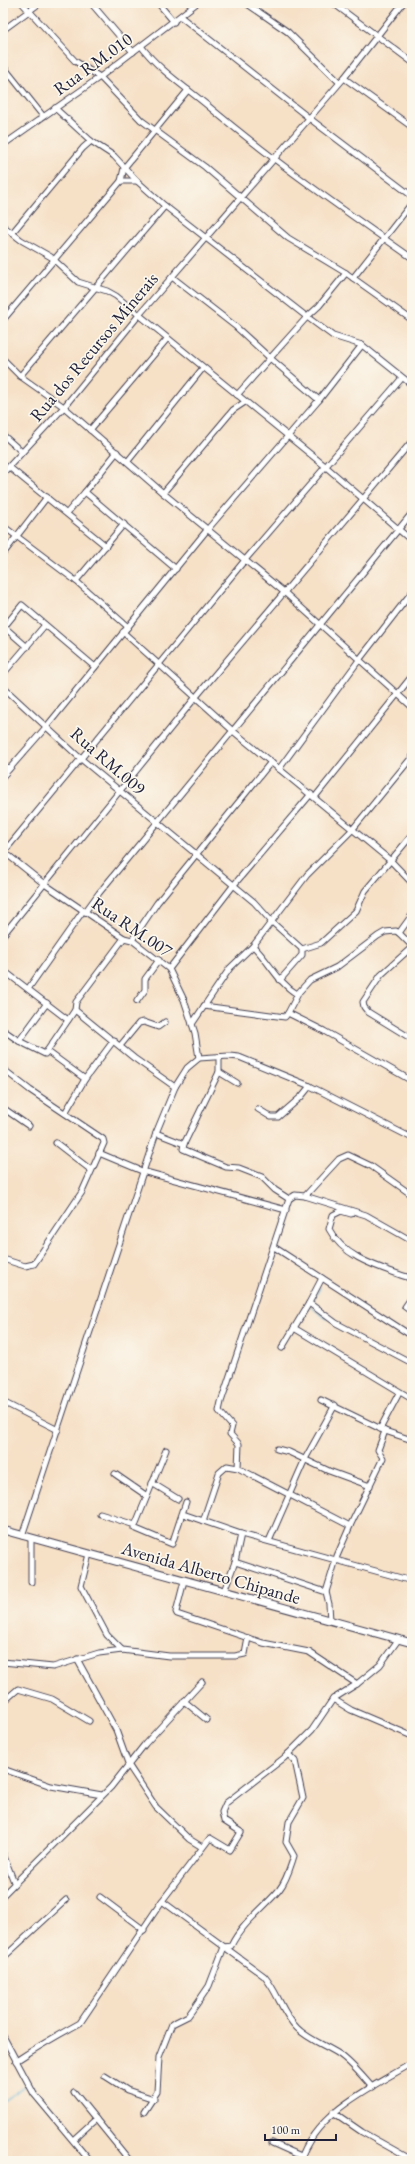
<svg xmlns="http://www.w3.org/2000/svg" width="415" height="2164" font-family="'EB Garamond',serif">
<rect width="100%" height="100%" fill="#fbf7ec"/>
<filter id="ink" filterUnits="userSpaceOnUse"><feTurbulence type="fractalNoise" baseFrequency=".025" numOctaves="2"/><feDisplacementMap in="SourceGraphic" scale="8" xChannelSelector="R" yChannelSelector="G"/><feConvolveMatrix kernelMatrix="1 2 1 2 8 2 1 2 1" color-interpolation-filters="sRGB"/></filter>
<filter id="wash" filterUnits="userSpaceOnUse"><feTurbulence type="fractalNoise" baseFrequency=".012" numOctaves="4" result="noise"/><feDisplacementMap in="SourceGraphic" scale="16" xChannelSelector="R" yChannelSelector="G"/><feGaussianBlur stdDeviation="0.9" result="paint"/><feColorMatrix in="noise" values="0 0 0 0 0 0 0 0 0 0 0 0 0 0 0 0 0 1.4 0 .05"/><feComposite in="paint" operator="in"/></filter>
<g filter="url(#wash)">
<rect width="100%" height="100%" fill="#f6e0c6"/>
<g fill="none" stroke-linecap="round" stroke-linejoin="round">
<g stroke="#5baed6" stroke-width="1.5">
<polyline points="314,1298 320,1288"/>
<polyline points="310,1306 327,1319"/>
<polyline points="329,1346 336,1350"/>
<polyline points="3,2102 24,2086"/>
</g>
</g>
</g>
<g filter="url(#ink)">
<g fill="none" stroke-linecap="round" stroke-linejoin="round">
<g stroke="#423e50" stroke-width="7">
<g id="minor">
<polyline points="22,3 75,61 100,77 141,120 205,167 288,238 346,273 412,320"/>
<polyline points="91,3 133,52"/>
<polyline points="158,3 174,22"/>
<polyline points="246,3 288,32 339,82"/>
<polyline points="333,3 412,62"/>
<polyline points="181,17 309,118 412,196"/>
<polyline points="3,30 40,3"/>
<path d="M141 46C159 70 184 86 207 105 272 160 342 209 412 258"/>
<polyline points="3,66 43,116"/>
<polyline points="344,78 412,127"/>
<polyline points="55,108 91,141 114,156 137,181 165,206 307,317 333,336 362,345 412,385"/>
<polyline points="3,145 100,77 197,3"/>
<polyline points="121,181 137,181"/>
<polyline points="3,226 21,240 51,257 78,282 107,291 116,296 325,466 412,541"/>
<polyline points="12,233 83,148 91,141"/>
<polyline points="172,277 235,326 270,358 319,400"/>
<polyline points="353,278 412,203"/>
<polyline points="3,320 121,181 124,168 188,90"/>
<polyline points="3,359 20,376 64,407 163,493 284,592 412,707"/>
<polyline points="20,376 165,206"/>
<polyline points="237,395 307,317 319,306 346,273"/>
<polyline points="90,430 167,339"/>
<polyline points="3,435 22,452"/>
<polyline points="128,461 203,368"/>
<polyline points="9,467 106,546"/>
<polyline points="3,473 64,407 139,315 344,78 403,3"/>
<polyline points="85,492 117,452"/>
<polyline points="163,493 233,410 245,402"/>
<polyline points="67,513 85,492 176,569"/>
<polyline points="3,526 76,581 128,627"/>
<polyline points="3,554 47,497"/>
<polyline points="76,581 124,524"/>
<polyline points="3,626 27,647"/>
<polyline points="4,627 22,605 95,667"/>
<polyline points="123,632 233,731 391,861 412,883"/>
<polyline points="3,674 45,625"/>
<polyline points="3,687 80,758 254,902 272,922 302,949 321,943 356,911 365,891 412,835"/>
<polyline points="3,764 9,769"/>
<polyline points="279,769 359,660 412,592"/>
<polyline points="3,776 47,726 207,530 319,400 362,345"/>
<polyline points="315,797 412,676"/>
<polyline points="3,851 43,883 124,938 132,940 169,969 184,1000 195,1033 199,1058"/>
<polyline points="3,853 245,560 402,378"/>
<polyline points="85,912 99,893 412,513"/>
<polyline points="399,933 412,946"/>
<polyline points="3,935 195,698 412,441"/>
<polyline points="132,940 157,903 271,762"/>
<path d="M253 946C269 961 278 983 297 994"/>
<polyline points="412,947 381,975 363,1002 364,1007 368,1012 412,1039"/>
<polyline points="169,969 233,886 311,794"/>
<polyline points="3,970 68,1020"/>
<polyline points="280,980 302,955 302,949"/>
<polyline points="28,989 83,911"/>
<polyline points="137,1001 145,990 145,979 159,960"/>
<polyline points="204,1006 285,1017 288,1013 324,1031 412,1081"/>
<polyline points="75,1010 134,1058 175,1087"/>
<polyline points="288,1013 299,992 310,980 337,967 378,936 385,932 396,931 399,933 412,915"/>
<polyline points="192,1024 230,968 253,946 307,875 352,830 412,757"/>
<polyline points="3,1030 19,1041 45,1054 47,1051 85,1079 65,1113"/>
<polyline points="19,1041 47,1003"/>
<polyline points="120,1046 139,1023 144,1022 158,1027 165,1022"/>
<polyline points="47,1051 75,1010 76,1002 124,938"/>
<polyline points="3,1069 30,1090 103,1139 104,1143 82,1192 34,1264 25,1266 3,1259"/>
<polyline points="219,1072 237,1083"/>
<polyline points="85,1079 114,1040"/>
<polyline points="3,1108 29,1126"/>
<polyline points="258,1109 271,1117 278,1117 301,1097 310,1086"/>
<polyline points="156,1133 184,1144 183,1149 226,1167 239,1168 262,1177 275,1190 289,1199"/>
<polyline points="56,1143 91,1170"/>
<polyline points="184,1144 219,1072 219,1057"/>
<polyline points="99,1153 142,1171 286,1210"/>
<polyline points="305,1196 339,1159 348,1155 371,1166 412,1195"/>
<path d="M351 1214 341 1211 333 1215 329 1229C345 1260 383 1268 412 1279"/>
<polyline points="274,1247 412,1336"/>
<polyline points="412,1297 405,1307 412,1312"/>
<polyline points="309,1303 336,1323 412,1363"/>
<polyline points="294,1328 412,1399"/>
<polyline points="282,1348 309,1303 322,1278"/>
<polyline points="321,1400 385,1431 378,1450 383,1458 350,1526"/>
<polyline points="3,1402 58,1430"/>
<polyline points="380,1429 399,1393"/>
<polyline points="385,1431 412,1440"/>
<polyline points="277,1449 289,1452 329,1471 370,1486"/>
<polyline points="166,1450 134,1528 172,1544 186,1502"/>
<polyline points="115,1474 147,1496"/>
<polyline points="152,1483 178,1499"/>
<polyline points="100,1514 135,1525"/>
<polyline points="183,1514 241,1534 412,1581"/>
<polyline points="203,1521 219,1473 227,1466 238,1468"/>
<polyline points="22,1536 156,1133 175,1087 187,1068 199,1058 229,1056 239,1057 310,1086 412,1138"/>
<polyline points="269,1541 305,1459 335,1405"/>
<polyline points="89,1554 81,1586 107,1635 122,1650"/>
<polyline points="235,1562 326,1592 329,1604 330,1621"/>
<polyline points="184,1581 176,1612 177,1614 263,1643 309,1652 357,1684"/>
<polyline points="31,1582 31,1538"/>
<polyline points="224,1591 235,1562 241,1534"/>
<polyline points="326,1592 337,1556 350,1526 238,1468 239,1444 230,1434 232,1426 219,1411 221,1402 289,1199 295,1195 305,1196 366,1215 412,1241"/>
<polyline points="77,1659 116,1730 129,1766 156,1807 189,1839 202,1847"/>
<polyline points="3,1662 53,1667 99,1653 122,1650 169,1656 235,1656 245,1654 248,1638"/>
<polyline points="333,1699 351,1710 412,1736"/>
<polyline points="184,1701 207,1720"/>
<polyline points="3,1702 18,1689 52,1699 89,1721"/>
<polyline points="3,1769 51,1786 102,1795"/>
<polyline points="3,1854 14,1882"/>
<polyline points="3,1895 111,1787 145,1744 202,1682"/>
<polyline points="100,1897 144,1930"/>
<path d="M162 1901 264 1976C278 1992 282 2013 297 2028 309 2040 325 2045 339 2054 351 2062 362 2076 372 2087"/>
<polyline points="3,1958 66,1900"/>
<polyline points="3,2036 34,2094 90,2161"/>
<path d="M16 2061C37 2047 58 2035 80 2023L162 1901 210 1838 230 1850 241 1832 224 1821 222 1812 226 1803 284 1758 312 1730 333 1699 357 1684 380 1665 398 1640"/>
<polyline points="105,2076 127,2090 154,2099"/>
<polyline points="74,2092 130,2161"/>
<path d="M144 2112 157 2092 159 2057 172 2024 188 2016 196 2005 209 1986 224 1947 231 1946C242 1923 263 1909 279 1890 287 1880 290 1868 294 1856L286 1842 289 1822 303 1798 295 1761 288 1754"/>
<polyline points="333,2112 362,2132 412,2160"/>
<polyline points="74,2139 96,2119"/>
<polyline points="272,2143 301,2156"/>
<path d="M300 2161C316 2113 367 2090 407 2066"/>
</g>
</g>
<g stroke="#423e50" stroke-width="9">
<polyline id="secondary" points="3,1530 412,1643"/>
</g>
<use href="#minor" stroke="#fff" stroke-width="5"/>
<use href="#secondary" stroke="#fff" stroke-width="7"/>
</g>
</g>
<g text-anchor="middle" stroke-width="3.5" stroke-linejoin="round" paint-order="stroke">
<g font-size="18" fill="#22223b" stroke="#fbf7ec">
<text transform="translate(93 64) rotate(-36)" y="6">Rua RM.010</text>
<text transform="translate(94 347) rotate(-50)" y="6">Rua dos Recursos Minerais</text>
<text transform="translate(108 761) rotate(41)" y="6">Rua RM.009</text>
<text transform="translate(132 927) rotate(34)" y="6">Rua RM.007</text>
<text transform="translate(211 1573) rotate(16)" y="6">Avenida Alberto Chipande</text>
</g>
</g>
<rect width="415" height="2164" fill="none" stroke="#fbf7ec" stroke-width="16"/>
<path d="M265 2134v6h71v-6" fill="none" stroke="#22223b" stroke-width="2"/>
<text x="271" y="2134" font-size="12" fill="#22223b" stroke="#fbf7ec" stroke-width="3" paint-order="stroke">100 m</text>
</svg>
